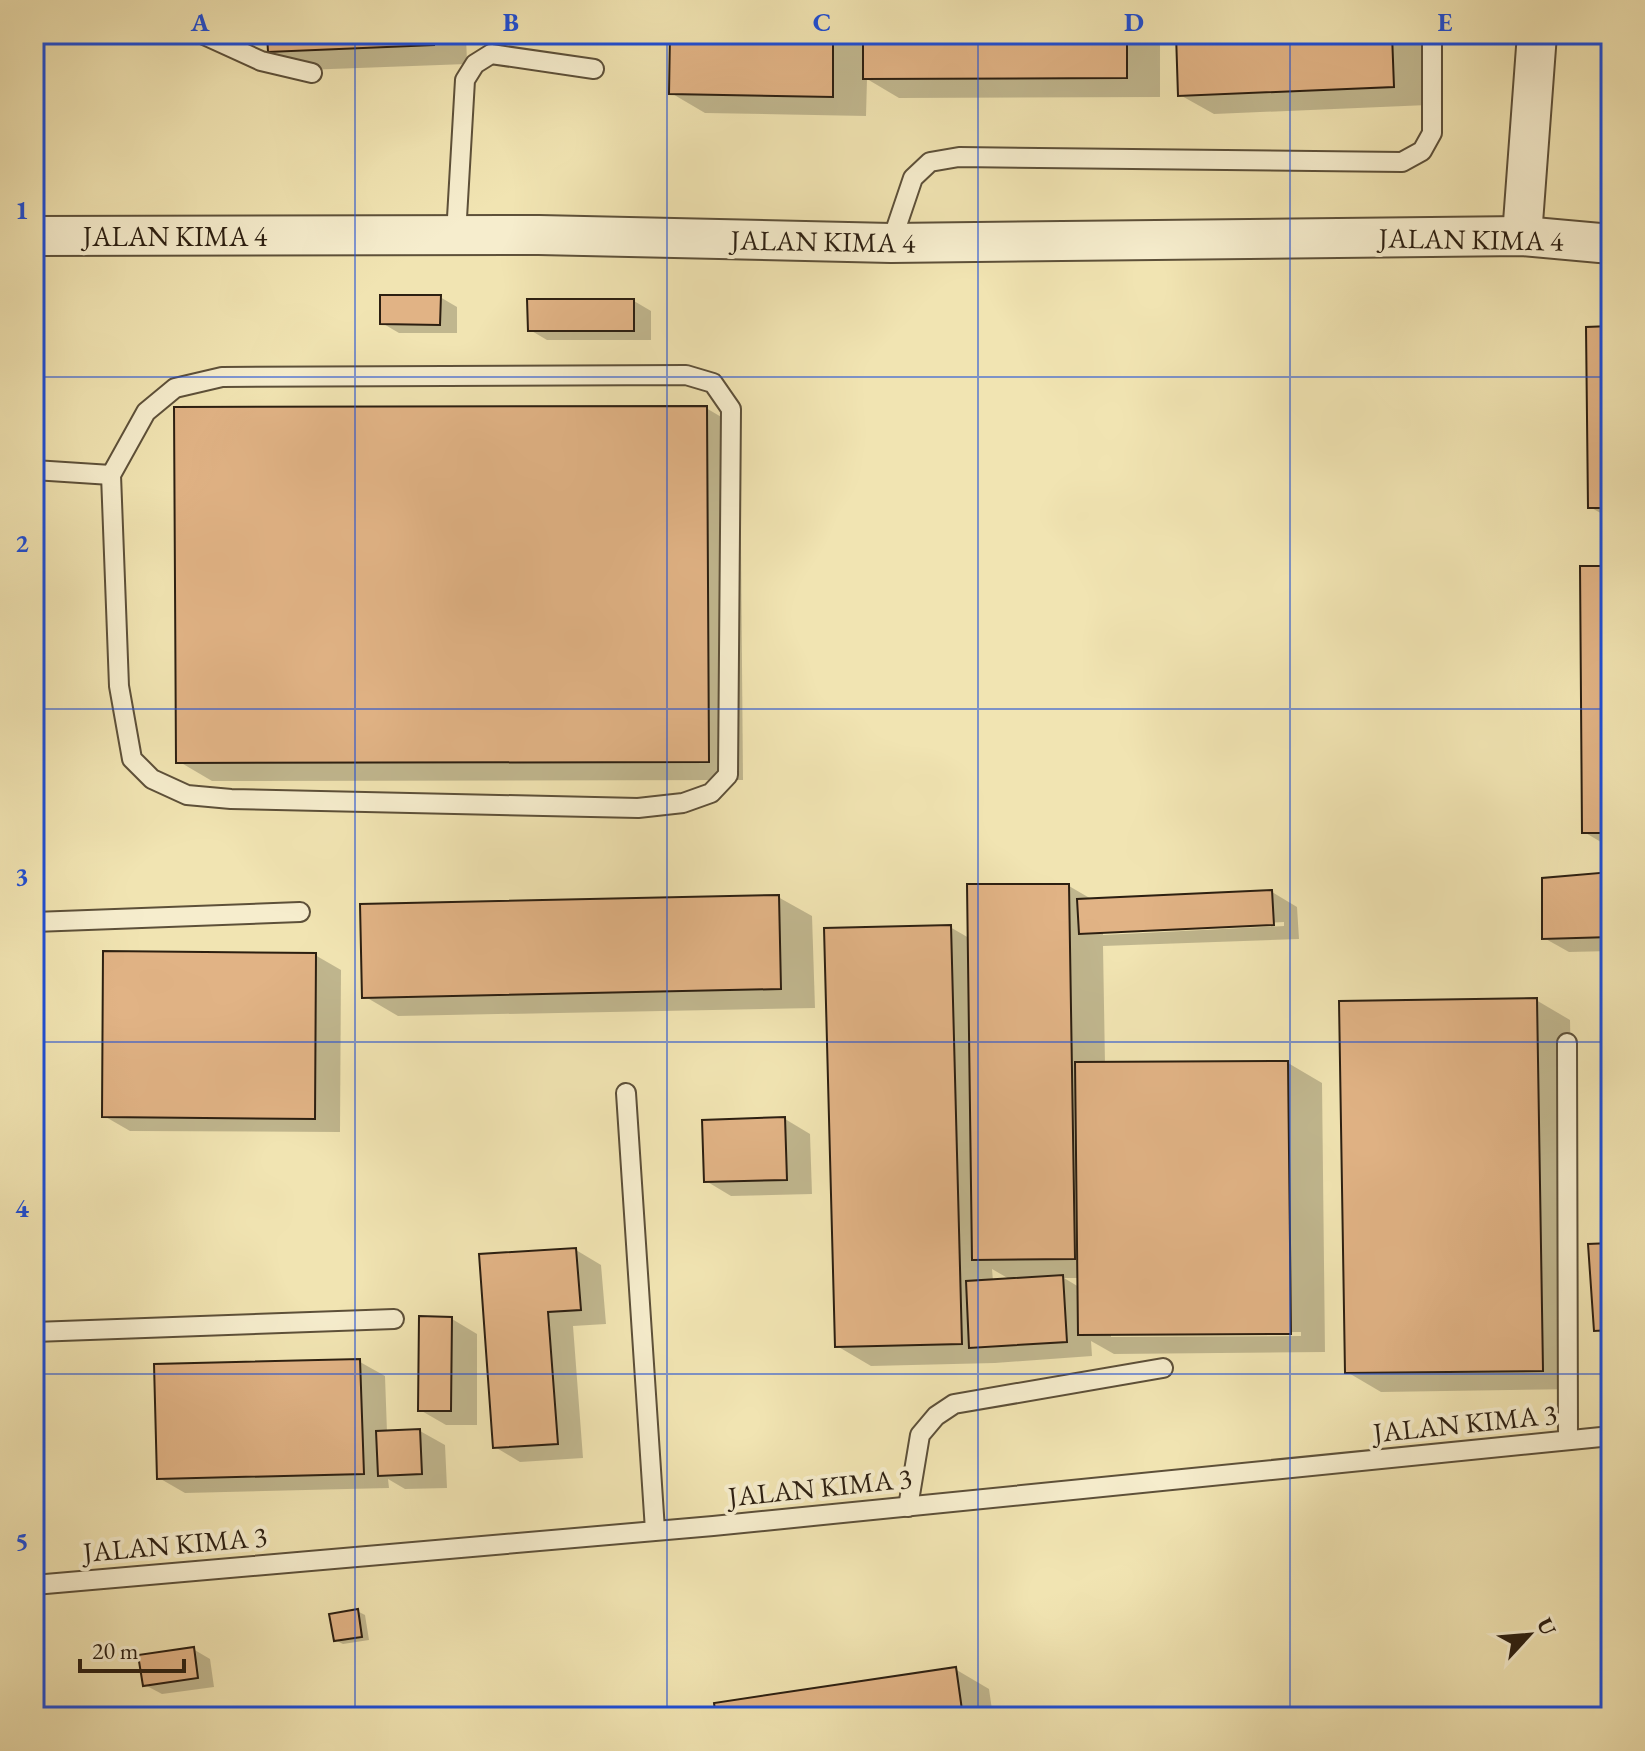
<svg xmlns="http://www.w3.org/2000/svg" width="1645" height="1751" font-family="'EB Garamond',serif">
<rect width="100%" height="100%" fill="#f1e4b2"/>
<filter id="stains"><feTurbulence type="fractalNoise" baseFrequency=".0025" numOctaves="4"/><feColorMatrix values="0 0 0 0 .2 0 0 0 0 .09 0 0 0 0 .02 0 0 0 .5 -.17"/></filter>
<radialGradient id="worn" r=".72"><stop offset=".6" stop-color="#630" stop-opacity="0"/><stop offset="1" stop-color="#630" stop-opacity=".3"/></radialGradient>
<g fill="#0003" fill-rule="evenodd">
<polygon points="269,34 466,34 467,64 304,70 270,51"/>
<polygon points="488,34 659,34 659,39 492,37"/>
<polygon points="672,34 1160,34 1160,97 899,98 867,79 866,116 705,113 671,93"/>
<polygon points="1178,34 1425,34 1428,105 1214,114 1180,95"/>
<polygon points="440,297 457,307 457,333 399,333 382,323"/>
<polygon points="634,301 651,311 651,340 547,340 530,330"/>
<polygon points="1611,328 1611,519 1590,507"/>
<polygon points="706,408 740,428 743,780 212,781 178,761"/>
<polygon points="1611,568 1611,848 1584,832"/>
<polygon points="1611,874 1611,951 1569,952 1544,938"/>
<path d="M1069 886 1093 900 1272 892 1297 907 1299 939 1103 946 1105 1064 1288 1063 1322 1083 1325 1352 1114 1354 1091 1341 1092 1356 995 1363 871 1366 837 1346 950 927 969 938ZM1284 922V926L1103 935V931ZM992 1269 1011 1280 993 1281ZM1064 1278H1079V1287ZM1301 1332V1336L1111 1337V1333Z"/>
<polygon points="778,897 812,916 815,1008 398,1016 364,996"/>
<polygon points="315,955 341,970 340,1132 130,1131 104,1116"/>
<polygon points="1536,1000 1570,1020 1577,1389 1381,1392 1347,1372"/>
<polygon points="785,1119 810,1134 812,1194 731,1196 706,1181"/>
<polygon points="1611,1245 1611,1339 1596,1330"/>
<polygon points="576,1250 601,1265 606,1324 573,1326 583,1458 520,1462 495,1447 482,1256"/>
<polygon points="452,1319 477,1334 477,1425 446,1425 420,1410"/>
<polygon points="360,1362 385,1376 387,1432 420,1431 445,1445 447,1488 405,1489 388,1479 389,1488 185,1493 159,1478"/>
<polygon points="357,1611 365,1615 369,1640 343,1644 335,1640"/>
<polygon points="193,1649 210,1659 214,1687 162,1694 145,1685"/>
<polygon points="955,1669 989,1689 993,1717 718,1717"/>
</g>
<g fill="#e1b385" stroke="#2c1f11" stroke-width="2">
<polygon points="267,34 433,34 434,45 268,52"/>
<polygon points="670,34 833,34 833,97 669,94"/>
<polygon points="863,34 1127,34 1127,78 863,79"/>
<polygon points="1176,34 1392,34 1394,87 1178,96"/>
<polygon points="380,295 441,295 440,325 380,324"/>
<polygon points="527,299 634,299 634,331 528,331"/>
<polygon points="1611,326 1611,508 1588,508 1586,327"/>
<polygon points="707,406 709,762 176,763 174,407"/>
<polygon points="1580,566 1611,566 1611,833 1582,833"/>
<polygon points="1611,872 1611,937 1542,939 1542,878"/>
<polygon points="967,884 1069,884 1075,1259 972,1260"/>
<polygon points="1272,890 1274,925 1079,934 1077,899"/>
<polygon points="779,895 781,989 362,998 360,904"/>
<polygon points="951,925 962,1344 835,1347 824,928"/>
<polygon points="103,951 316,953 315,1119 102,1117"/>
<polygon points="1537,998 1543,1371 1345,1373 1339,1001"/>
<polygon points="1288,1061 1291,1334 1078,1335 1075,1062"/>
<polygon points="785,1117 787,1180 704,1182 702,1120"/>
<polygon points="1611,1243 1611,1330 1594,1331 1588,1244"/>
<polygon points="576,1248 581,1310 548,1312 558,1444 493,1448 479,1254"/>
<polygon points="1063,1275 1067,1342 969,1348 966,1281"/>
<polygon points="419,1316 452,1317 451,1411 418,1411"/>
<polygon points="360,1359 364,1474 157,1479 154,1364"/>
<polygon points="420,1429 422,1474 378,1476 376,1431"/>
<polygon points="358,1609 362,1637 334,1641 329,1614"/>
<polygon points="194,1647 198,1678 143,1686 138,1655"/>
<polygon points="956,1667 963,1717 716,1717 714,1703"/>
</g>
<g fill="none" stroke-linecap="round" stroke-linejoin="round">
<g stroke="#5d5039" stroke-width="22">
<g id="lane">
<polyline points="202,34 261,61 312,73"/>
<polyline points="456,235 465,80 475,64 491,54 594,69"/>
<polyline points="891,243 913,178 930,162 959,157 1402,162 1422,151 1432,133 1432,34"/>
<polygon points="686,375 713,383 731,409 728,775 711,793 683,803 638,808 231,799 187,795 152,779 132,759 119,686 111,475 146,412 175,388 222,377"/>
<polyline points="34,470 111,475"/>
<polyline points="34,922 300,912"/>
<polyline points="1567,1043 1568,1440"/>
<polyline points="626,1093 655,1530"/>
<polyline points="34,1332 394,1319"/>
<polyline points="908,1507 920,1435 936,1416 954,1404 1163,1368"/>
<polyline points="34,1585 713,1526 1611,1436"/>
</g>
</g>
<g stroke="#5d5039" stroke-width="42">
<g id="street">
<polyline points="34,236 539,235 891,243 1522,236 1611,244"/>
<polyline points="1522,236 1537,34"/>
</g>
</g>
<use href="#lane" stroke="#f6edcd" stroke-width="18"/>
<use href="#street" stroke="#f6edcd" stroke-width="38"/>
</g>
<path fill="none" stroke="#1d4ed8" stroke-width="2" stroke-opacity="0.55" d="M355 34V1717M667 34V1717M978 34V1717M1290 34V1717M34 377H1611M34 709H1611M34 1042H1611M34 1374H1611"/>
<g text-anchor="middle" stroke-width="8" stroke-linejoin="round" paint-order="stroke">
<g font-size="28" fill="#2c1f11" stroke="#f6edcd">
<text x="175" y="246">JALAN KIMA 4</text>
<text transform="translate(1471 239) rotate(1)" y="10">JALAN KIMA 4</text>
<text transform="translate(823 241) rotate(1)" y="10">JALAN KIMA 4</text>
<text transform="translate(1465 1423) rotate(-6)" y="10">JALAN KIMA 3</text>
<text transform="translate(820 1487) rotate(-6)" y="10">JALAN KIMA 3</text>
<text transform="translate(175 1544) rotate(-5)" y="10">JALAN KIMA 3</text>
</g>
</g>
<rect width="1645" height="1751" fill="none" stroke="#f1e4b2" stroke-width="88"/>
<g transform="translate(1529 1635) rotate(64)" stroke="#f6edcd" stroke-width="6" paint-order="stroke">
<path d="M0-6L14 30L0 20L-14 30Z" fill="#2c1f11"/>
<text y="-12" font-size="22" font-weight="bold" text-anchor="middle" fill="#2c1f11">U</text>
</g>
<path d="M80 1659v12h104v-12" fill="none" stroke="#2c1f11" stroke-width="4"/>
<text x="92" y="1659" font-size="24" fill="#2c1f11" stroke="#f6edcd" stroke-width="6" paint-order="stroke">20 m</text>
<rect x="44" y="44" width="1557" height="1663" fill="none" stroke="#1d4ed8" stroke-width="3"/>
<g font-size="26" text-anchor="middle" font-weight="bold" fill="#1d4ed8">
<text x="200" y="31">A</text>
<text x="511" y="31">B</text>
<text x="822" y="31">C</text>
<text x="1134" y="31">D</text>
<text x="1445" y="31">E</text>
<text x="22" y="219">1</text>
<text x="22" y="552">2</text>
<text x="22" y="885">3</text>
<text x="22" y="1217">4</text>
<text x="22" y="1550">5</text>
</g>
<rect width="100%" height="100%" filter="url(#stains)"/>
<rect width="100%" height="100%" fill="url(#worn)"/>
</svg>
